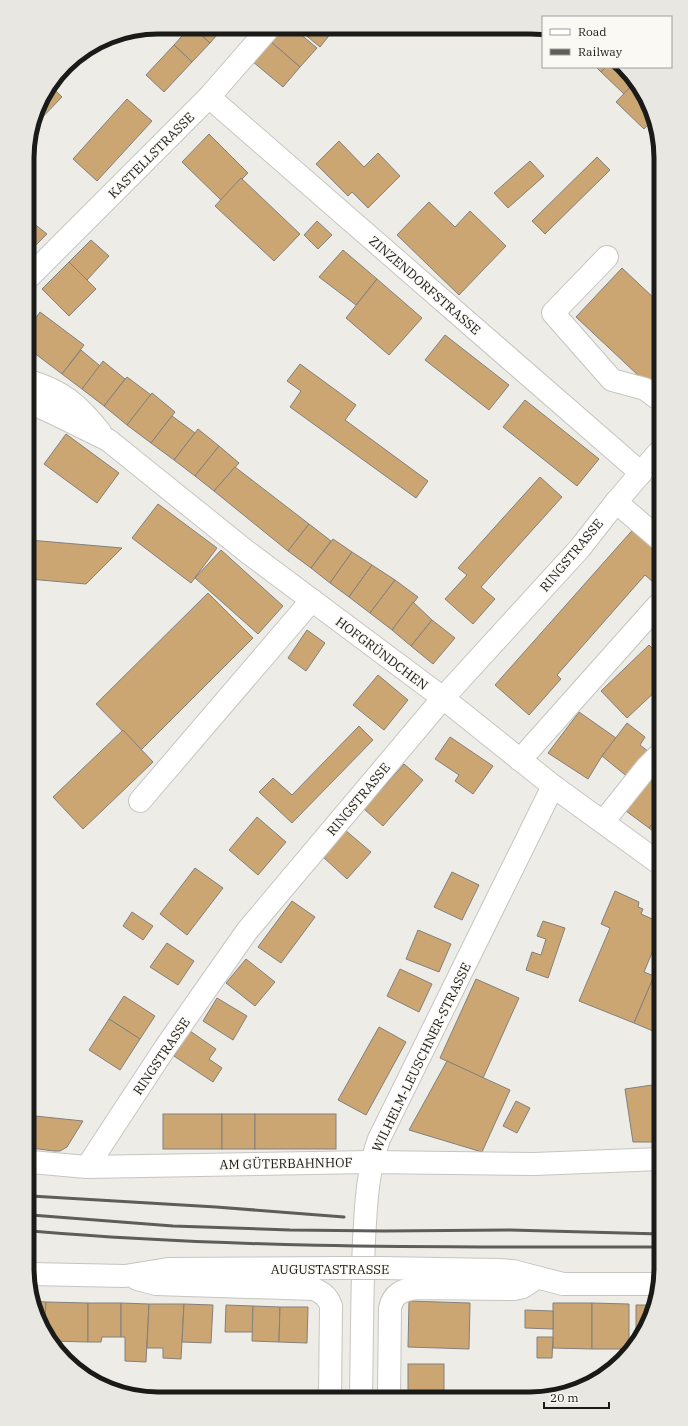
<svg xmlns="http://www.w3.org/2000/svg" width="688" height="1426" font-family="'IBM Plex Serif',serif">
<rect width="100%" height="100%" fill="#edece7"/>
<g fill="#cba673" stroke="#83807c">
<polygon points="190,27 193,27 210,43 192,62 174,45"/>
<polygon points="193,27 224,27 210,43"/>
<polygon points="281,28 293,28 317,48 300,67 270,41"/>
<polygon points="297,28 335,28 320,47"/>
<polygon points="270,41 300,67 283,87 252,61"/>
<polygon points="174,45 192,62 164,92 146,75"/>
<polygon points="596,67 606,67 601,72"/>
<polygon points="606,67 623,67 635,82 624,94 601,72"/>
<polygon points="635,82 643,92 654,118 644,129 616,102"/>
<polygon points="51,86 62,97 33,127 41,100"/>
<polygon points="127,99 152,121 97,181 73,159"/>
<polygon points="209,134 248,173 221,200 182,162"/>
<polygon points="339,141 364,167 378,153 400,176 368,208 352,192 348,196 316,164"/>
<polygon points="597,157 610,170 545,234 532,221"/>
<polygon points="530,161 544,176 508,208 494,193"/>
<polygon points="241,178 300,234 274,261 215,206"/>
<polygon points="429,202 455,227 470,211 506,246 459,295 397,235"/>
<polygon points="28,219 47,234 28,253"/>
<polygon points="317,221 332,235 318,249 304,235"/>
<polygon points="91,240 109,256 87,280 69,262"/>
<polygon points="343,250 377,279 356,305 319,277"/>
<polygon points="69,262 96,289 69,316 42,289"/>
<polygon points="622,268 657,301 657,393 576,317"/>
<polygon points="377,279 422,318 389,355 346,318"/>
<polygon points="40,312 84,345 62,374 29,349 29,328"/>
<polygon points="445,335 509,385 489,410 425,360"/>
<polygon points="81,350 100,366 82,389 62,374"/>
<polygon points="103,361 125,379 104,406 82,389"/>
<polygon points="300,364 356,405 345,420 428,481 416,498 290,407 301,391 287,381"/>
<polygon points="127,377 151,395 127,425 104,406"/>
<polygon points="152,393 175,412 151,443 127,425"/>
<polygon points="525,400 599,459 577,486 503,427"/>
<polygon points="172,416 195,433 174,460 151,443"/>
<polygon points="198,429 219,446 195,476 174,460"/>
<polygon points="66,434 119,473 97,503 44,464"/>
<polygon points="29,442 33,445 29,453"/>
<polygon points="219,446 239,463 214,491 195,476"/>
<polygon points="235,467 309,524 288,551 214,491"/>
<polygon points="540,477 562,497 481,587 495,599 473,624 445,599 467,575 458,568"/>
<polygon points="158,504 217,548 191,583 132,538"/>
<polygon points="309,524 331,541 311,568 288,551"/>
<polygon points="637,525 658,544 658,576 653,582 645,575 557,675 561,679 529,715 495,685"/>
<polygon points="333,539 352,552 330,583 311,568"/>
<polygon points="29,540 122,548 86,584 29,579"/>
<polygon points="221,550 283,606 258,634 195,578"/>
<polygon points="352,552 372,565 349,597 330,583"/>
<polygon points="372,565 395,580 370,613 349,597"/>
<polygon points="395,580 418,597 392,630 370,613"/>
<polygon points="208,593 253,638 141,750 96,704"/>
<polygon points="413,602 432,620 411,646 392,630"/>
<polygon points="432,620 455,638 433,664 411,646"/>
<polygon points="307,630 325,643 306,671 288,658"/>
<polygon points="649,645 658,654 659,688 627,718 601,691"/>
<polygon points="378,675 408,700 384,730 353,705"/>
<polygon points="579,712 616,738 602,756 588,779 548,753"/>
<polygon points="627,723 645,737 640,745 649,752 629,778 602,756"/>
<polygon points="359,726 373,740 292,823 259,792 273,778 292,795"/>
<polygon points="123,730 153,762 83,829 53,797"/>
<polygon points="450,737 493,766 473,794 455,781 459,775 435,759"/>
<polygon points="404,764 423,780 383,826 364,809"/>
<polygon points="650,780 659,786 659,816 649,828 626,811"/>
<polygon points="659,816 659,836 649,828"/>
<polygon points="257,817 286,842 258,875 229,850"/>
<polygon points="345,830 371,852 347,879 322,856"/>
<polygon points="195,868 223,888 187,935 160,914"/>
<polygon points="452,872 479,885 462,920 434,907"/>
<polygon points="615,891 639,902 638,907 643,909 641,914 659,922 659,936 644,972 654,976 634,1023 579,1001 610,928 601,924"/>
<polygon points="292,901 315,917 281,963 258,947"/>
<polygon points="132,912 153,926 143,940 123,926"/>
<polygon points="543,921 565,928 548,978 526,970 532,952 541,955 546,939 537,936"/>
<polygon points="418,930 451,944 439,972 406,959"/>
<polygon points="167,943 194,961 178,985 150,967"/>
<polygon points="246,959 275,982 255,1006 226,983"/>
<polygon points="400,969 432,984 419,1012 387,996"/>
<polygon points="654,976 660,978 660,1034 634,1023"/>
<polygon points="476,979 519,998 483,1078 440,1058"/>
<polygon points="124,996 155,1016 140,1039 109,1019"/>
<polygon points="217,998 247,1016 233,1040 203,1021"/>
<polygon points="109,1019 140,1039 120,1070 89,1050"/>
<polygon points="379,1027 406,1042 366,1115 338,1100"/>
<polygon points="190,1031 216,1049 209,1059 222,1068 213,1082 174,1056"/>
<polygon points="447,1061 510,1090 482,1152 409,1130"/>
<polygon points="659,1084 660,1098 660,1142 633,1142 625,1089"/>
<polygon points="516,1101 530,1108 517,1133 503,1126"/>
<rect x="163" y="1114" width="59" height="35"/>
<rect x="222" y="1114" width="33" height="35"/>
<rect x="255" y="1114" width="81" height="35"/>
<polygon points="31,1116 35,1116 31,1137"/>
<polygon points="35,1116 83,1121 67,1147 60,1151 54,1151 31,1148 31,1137"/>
<polygon points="32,1301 46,1302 44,1333 32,1302"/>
<polygon points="409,1301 470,1303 469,1349 408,1347"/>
<polygon points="46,1302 88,1303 88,1342 51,1341 44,1333"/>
<polygon points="88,1303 121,1303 121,1337 102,1337 101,1342 88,1342"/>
<polygon points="121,1303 149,1304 146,1362 125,1361 125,1337 121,1337"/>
<polygon points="553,1303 592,1303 592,1349 553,1348"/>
<polygon points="592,1303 629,1304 629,1349 592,1349"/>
<polygon points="149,1304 184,1304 181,1359 163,1358 163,1348 147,1348"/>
<polygon points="184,1304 213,1305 211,1343 182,1342"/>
<polygon points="226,1305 253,1306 253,1332 225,1332"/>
<polygon points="636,1305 654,1305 651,1318 636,1344"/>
<polygon points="253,1306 280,1307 279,1342 252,1341"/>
<polygon points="280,1307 308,1307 307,1343 279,1342"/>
<polygon points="525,1310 553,1311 553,1329 525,1328"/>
<polygon points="537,1337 553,1337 552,1358 537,1358"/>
<rect x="408" y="1364" width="36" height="31"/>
<polygon points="444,1394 478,1395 444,1395"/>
</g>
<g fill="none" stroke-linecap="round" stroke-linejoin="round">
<g stroke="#c6c5c0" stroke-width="24">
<g id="minor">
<polyline points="209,97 641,473"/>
<polyline points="607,257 553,313 612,380 645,389 657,398"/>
<polyline points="28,278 209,97 269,28"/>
<path d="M29 381C62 390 79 406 100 432"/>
<polyline points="29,402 51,412 108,440 246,551 443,698 553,786 659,863"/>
<polyline points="616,502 658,538"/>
<polyline points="520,760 658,605"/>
<polyline points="140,801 312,600"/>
<polyline points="603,822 647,767 659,755"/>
<polyline points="31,1162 87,1167 371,1162 535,1164 660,1159"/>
<polyline points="87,1167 165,1048 247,931 443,698 580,548 616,502 658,453"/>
<polyline points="380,1268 498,1270 513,1271 563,1284 659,1284"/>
<polyline points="31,1274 125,1276 168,1269 344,1268"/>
<path d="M137 1279 156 1284 314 1289C323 1293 328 1297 331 1306L330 1396"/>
<path d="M361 1395C362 1344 362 1292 364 1240 366 1206 367 1172 379 1139L553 786"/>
<path d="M389 1395 390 1308C393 1294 402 1290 416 1288L514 1289 523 1287 536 1278"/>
</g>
</g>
<use href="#minor" stroke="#fff" stroke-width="22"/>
<g stroke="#5d5d5a" stroke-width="3">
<polyline points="31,1196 216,1207 344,1217"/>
<polyline points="31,1215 173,1226 290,1230 384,1231 510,1230 661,1234"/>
<path d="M31 1231C241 1249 450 1247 661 1247"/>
</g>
<g stroke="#c6c5c0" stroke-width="24" stroke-linecap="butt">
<polyline id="minor-bridge" points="344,1268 380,1268"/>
</g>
<use href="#minor-bridge" stroke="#fff" stroke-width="22"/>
</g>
<g text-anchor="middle" stroke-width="3" stroke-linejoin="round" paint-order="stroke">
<g font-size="13" fill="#1a1a18" stroke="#faf9f4">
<text transform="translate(151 155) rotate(-45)" y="5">KASTELLSTRASSE</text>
<text transform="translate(425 285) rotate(41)" y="5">ZINZENDORFSTRASSE</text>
<text transform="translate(571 555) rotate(-50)" y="5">RINGSTRASSE</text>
<text transform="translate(382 653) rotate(37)" y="5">HOFGRÜNDCHEN</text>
<text transform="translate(358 799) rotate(-50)" y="5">RINGSTRASSE</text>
<text transform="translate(161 1056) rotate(-56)" y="5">RINGSTRASSE</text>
<text transform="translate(421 1057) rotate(-64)" y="5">WILHELM-LEUSCHNER-STRASSE</text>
<text transform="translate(286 1163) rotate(-1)" y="5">AM GÜTERBAHNHOF</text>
<text x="330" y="1274">AUGUSTASTRASSE</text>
</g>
</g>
<path d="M0 0H688V1426H0ZM158 34H530A124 124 0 0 1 654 158V1268A124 124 0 0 1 530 1392H158A124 124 0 0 1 34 1268V158A124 124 0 0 1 158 34Z" fill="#e8e7e2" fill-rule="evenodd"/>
<path fill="none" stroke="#1a1a18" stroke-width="5" d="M158 34H530A124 124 0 0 1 654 158V1268A124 124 0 0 1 530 1392H158A124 124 0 0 1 34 1268V158A124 124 0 0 1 158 34Z"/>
<rect x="542" y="16" width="130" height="52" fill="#faf9f4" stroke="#a0a09c"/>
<rect x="550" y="29" width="20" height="6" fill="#ffffff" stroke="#a0a09c"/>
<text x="578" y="36" font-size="12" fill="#1a1a18">Road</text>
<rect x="550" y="49" width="20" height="6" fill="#5d5d5a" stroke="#a0a09c"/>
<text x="578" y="56" font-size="12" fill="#1a1a18">Railway</text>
<path d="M544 1402v6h65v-6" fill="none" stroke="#1a1a18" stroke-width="2"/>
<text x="550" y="1402" font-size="12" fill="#1a1a18" stroke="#faf9f4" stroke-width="3" paint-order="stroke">20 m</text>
</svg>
